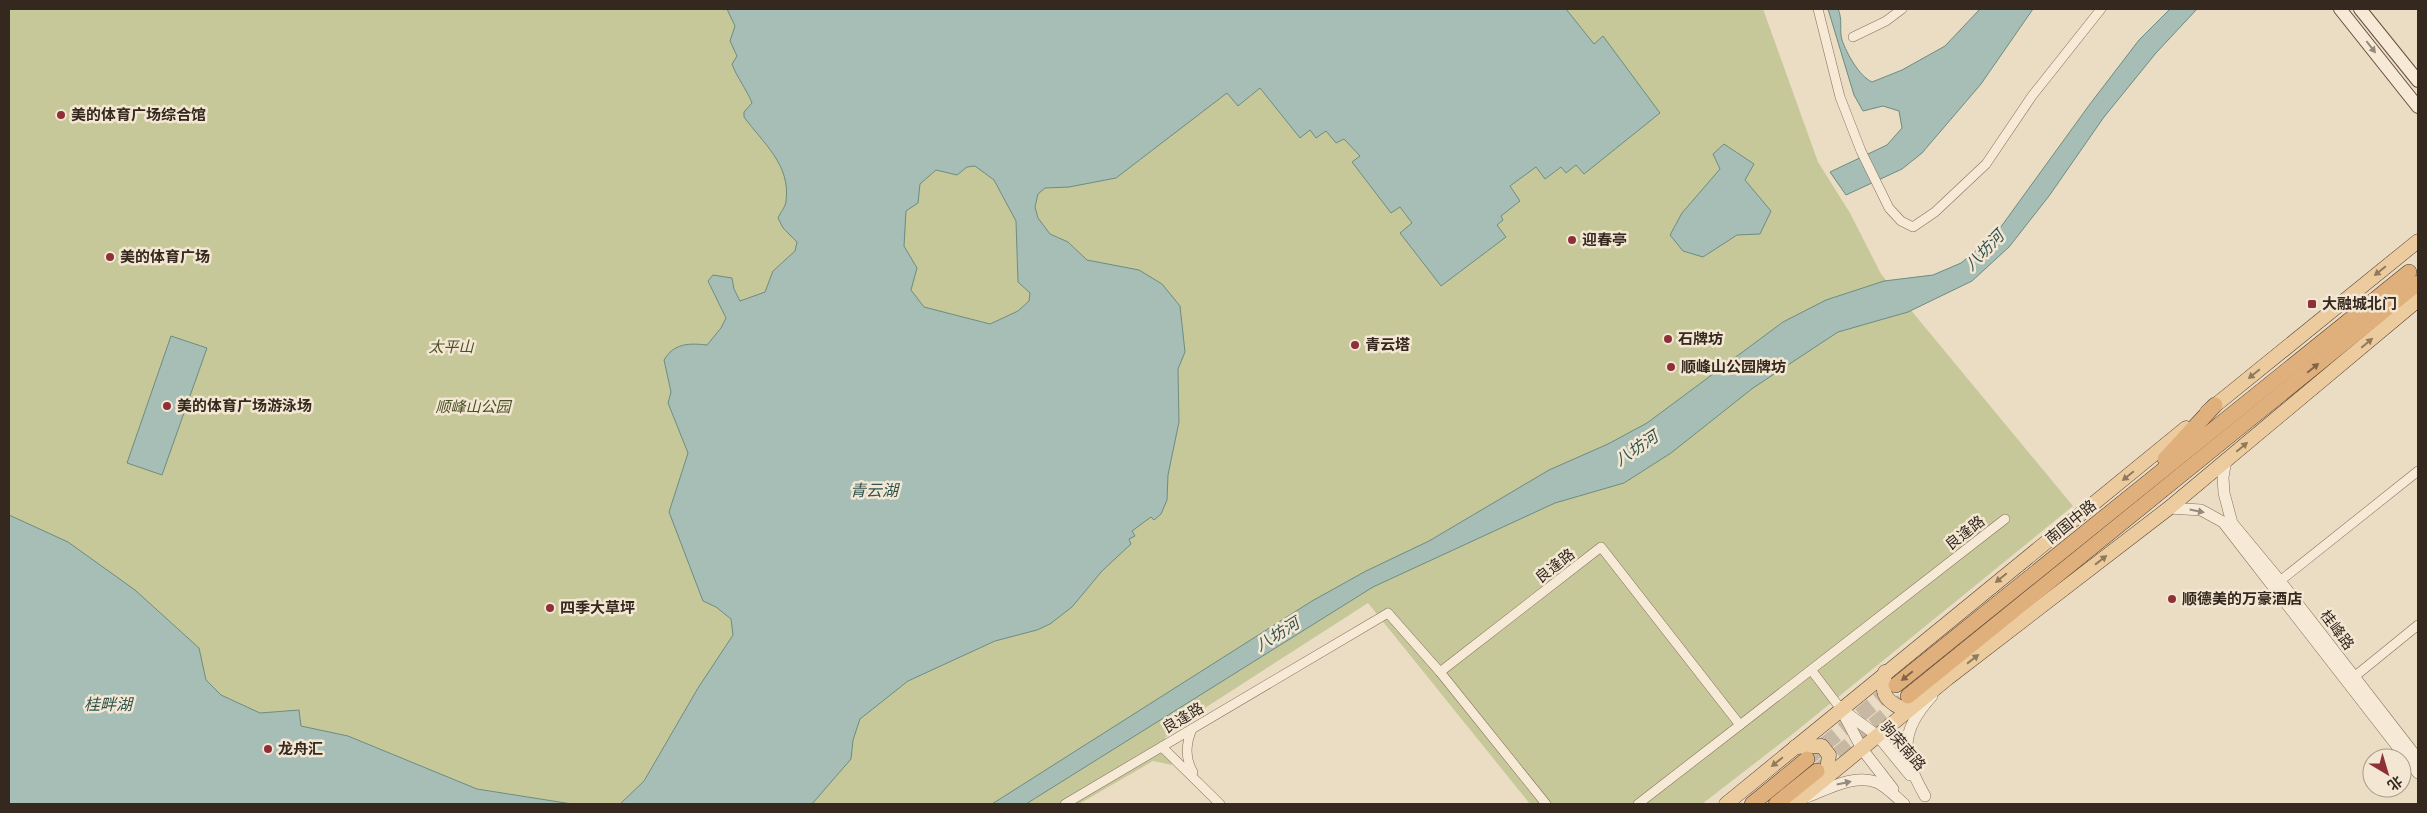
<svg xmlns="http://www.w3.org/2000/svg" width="2427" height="813" font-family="'Source Serif 4','Noto Sans SC',serif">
<rect width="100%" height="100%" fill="#ebdcc4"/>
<polygon fill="#c7c899" points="9,9 1763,9 1818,162 1850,213 1881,274 2073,506 1794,733 1702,804 1530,804 1368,603 1177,726 1165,738 1172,765 1153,761 1079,804 9,804"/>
<g fill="#a6beb5" stroke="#6d8c81" fill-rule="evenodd">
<path d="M727 9H1566L1594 44 1603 36 1660 113 1584 174 1576 165 1566 173 1561 167 1545 179 1536 167 1510 186 1520 201 1501 216 1503 220 1497 225 1506 237 1441 286 1400 233 1412 223 1400 207 1391 213 1352 162 1360 156 1344 139 1336 143 1326 131 1316 138 1310 130 1300 138 1260 88 1238 106 1227 93 1116 178 1069 187 1045 188 1038 194 1035 207 1038 218 1050 234 1068 242 1087 260 1139 270 1162 284 1180 306 1185 352 1178 369 1179 422 1168 475 1167 500 1161 514 1154 520 1151 517 1132 531 1135 536 1129 539 1131 544 1102 571 1072 607 1050 624 1037 630 995 641 908 681 860 719 853 740 851 759 812 804H620L644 781 698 688 733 635 731 619 716 607 703 601 669 512 688 453 668 403 671 392 664 360C674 343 689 343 707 345L721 328 726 318 708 281 713 275 732 278 734 289 740 301 765 292 773 271 795 251 797 242 783 228 778 218C780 213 786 206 786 201 791 165 763 143 744 117V112L752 103C746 88 737 78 732 64L737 56 730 41 735 26ZM975 166 994 180 1016 221 1018 282 1030 293 1029 301 1018 311 990 324 924 307 911 290 917 268 904 246 906 211 918 203 920 184 936 170 957 175 967 167Z"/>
<path d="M1828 9H1838C1843 19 1839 30 1842 40 1847 54 1859 76 1872 82L1902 70 1945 46 1980 9H2033L1981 84 1922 153 1902 169 1846 195 1830 172 1887 145 1902 128 1899 111 1883 106 1863 111 1854 95Z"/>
<polygon points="2170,9 2197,9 2156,53 2104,117 2049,196 2009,247 1972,281 1908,312 1838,332 1753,388 1671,453 1624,483 1555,503 1373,587 1026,804 992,804 1312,601 1366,571 1429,541 1549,470 1608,444 1647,423 1783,322 1826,300 1884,281 1933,275 1961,263 1995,235 2090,104 2139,40"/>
<polygon points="1724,144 1754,164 1745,180 1771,211 1760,234 1737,235 1703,257 1683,251 1670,235 1682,213 1720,169 1713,154"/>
<polygon points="171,336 207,348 162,475 127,463"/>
<polygon points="9,515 68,542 135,590 199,648 206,680 221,695 260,713 299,710 301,726 348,736 477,789 572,804 9,804"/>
</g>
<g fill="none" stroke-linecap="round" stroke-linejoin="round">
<g stroke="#c7b8a3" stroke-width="15" stroke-dasharray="15 8" stroke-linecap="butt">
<polyline points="1807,759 1895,686"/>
<polyline points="1820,769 1906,698"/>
</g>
<g stroke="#846e5c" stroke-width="10">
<g id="minor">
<polyline points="1818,9 1840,97 1861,151 1889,208 1901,221 1913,227 1935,212 1986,164 2032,96 2101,9"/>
<polyline points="1853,37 1886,21 1902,9"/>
<polyline points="2280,581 2418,471"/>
<polyline points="1812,671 1841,709"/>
<polyline points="1440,672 1546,804"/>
<polyline points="2354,677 2418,625"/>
<path d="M1192 729C1186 743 1185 759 1193 772"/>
<polyline points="1162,747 1220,804"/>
<polyline points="1065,804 1388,613 1440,672 1601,547 1740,725 2005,519"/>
<polyline points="1638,804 1740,725"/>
</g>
</g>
<g stroke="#846e5c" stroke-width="12">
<g id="tertiary">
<polyline points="2226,460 2223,477 2224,493 2232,523 2280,581 2418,759"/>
<polyline points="2169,508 2201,510 2223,522 2418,773"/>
<polyline points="1841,709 1878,736 1910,775"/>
<polyline points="1842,711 1862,749 1893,789"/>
<path d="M1925 796C1902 755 1898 733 1932 696"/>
<path d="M1807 797C1828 789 1853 774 1876 782 1886 786 1896 797 1904 804"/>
</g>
</g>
<g stroke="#664f3f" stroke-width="14">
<g id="secondary">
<polyline points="2340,9 2418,107"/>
<polyline points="2360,9 2418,81"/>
</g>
</g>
<g stroke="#523d30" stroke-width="15">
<g id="primary">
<polyline points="2207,412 2418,241"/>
<path d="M1885 672C1882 691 1882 699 1901 708L1914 702"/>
<polyline points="1795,747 1822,746 1829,755 1827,772 1821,780"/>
<polyline points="1726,804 2186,428"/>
<polyline points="1794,804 1948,678 2169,508 2418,300"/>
</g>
</g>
<g stroke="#523d30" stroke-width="16">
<g id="trunk">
<polyline points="2165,459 2215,405"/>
<polyline points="1896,685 2409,272"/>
<polyline points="1908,696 2418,283"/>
<polyline points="1752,804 1807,759"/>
<polyline points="1776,804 1817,771"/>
</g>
</g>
<use href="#minor" stroke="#f6ead7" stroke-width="9"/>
<use href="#tertiary" stroke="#f6ead7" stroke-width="11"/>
<use href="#secondary" stroke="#f6ead7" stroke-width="12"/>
<use href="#primary" stroke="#eccc9e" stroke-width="14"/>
<use href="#trunk" stroke="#e0b07c" stroke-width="15"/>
</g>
<defs><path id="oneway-solid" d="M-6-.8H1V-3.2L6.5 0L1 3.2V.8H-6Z" transform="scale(1.25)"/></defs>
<g fill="#96897b">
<use href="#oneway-solid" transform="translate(2371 47) rotate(52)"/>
<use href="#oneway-solid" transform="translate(2197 511) rotate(11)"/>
<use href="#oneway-solid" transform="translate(1844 783) rotate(-12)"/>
</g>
<g fill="#907a5e">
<use href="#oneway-solid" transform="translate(2380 271) rotate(141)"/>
<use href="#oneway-solid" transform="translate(2367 343) rotate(-40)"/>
<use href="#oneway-solid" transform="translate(2254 374) rotate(141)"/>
<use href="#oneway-solid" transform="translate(2242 447) rotate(-40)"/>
<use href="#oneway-solid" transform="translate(2128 476) rotate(141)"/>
<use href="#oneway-solid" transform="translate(2101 560) rotate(-38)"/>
<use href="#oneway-solid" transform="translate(2001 578) rotate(141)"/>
<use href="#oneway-solid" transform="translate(1973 659) rotate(-38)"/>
<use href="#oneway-solid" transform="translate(1777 762) rotate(141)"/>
</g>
<g fill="#826549">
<use href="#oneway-solid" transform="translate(2313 368) rotate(-39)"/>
<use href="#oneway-solid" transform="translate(1907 676) rotate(141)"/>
</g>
<g fill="#8f3039" stroke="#f3e7d3" stroke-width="2">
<circle cx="61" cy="115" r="5"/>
<circle cx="1572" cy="240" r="5"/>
<circle cx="110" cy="257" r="5"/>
<rect x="2307" y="299" width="10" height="10" rx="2.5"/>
<circle cx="1668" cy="339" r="5"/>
<circle cx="1355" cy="345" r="5"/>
<circle cx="1671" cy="367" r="5"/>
<circle cx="167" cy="406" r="5"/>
<circle cx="2172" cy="599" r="5"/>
<circle cx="550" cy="608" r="5"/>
<circle cx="268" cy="749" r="5"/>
</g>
<g text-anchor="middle" stroke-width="5" stroke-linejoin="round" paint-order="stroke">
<g font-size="15" font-weight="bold" fill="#35281f" stroke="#f3e7d3" text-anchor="start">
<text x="71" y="120">美的体育广场综合馆</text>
<text x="1582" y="245">迎春亭</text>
<text x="120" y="262">美的体育广场</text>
<text x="2322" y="309">大融城北门</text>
<text x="1678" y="344">石牌坊</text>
<text x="1365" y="350">青云塔</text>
<text x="1681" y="372">顺峰山公园牌坊</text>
<text x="177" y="411">美的体育广场游泳场</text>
<text x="2182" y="604">顺德美的万豪酒店</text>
<text x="560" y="613">四季大草坪</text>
<text x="278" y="754">龙舟汇</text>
</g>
<g font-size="15" font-style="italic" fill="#4a5027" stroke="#f3e7d3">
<text x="451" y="352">太平山</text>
<text x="473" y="412">顺峰山公园</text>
</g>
<g font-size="15" fill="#35281f" stroke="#f3e7d3">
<text transform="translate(2071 522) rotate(-39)" y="5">南国中路</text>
<text transform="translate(1965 533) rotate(-38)" y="5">良逢路</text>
<text transform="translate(1555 566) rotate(-38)" y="5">良逢路</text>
<text transform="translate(2337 630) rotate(53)" y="5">桂峰路</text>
<text transform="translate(1183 718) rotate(-31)" y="5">良逢路</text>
<text transform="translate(1903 746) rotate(49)" y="5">驹荣南路</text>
</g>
<g font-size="16" font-style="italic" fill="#2f544e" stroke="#f3e7d3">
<text transform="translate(1984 250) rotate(-46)" y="6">八坊河</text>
<text transform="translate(1636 448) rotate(-34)" y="6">八坊河</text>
<text x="874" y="496">青云湖</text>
<text transform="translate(1277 634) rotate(-32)" y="6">八坊河</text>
<text x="108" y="710">桂畔湖</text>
</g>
</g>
<rect width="2427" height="813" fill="none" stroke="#35281f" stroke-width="20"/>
<g transform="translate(2387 773) rotate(142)"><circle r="24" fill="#f3e7d3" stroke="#a79b8b"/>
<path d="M0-4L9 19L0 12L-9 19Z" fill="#8f3039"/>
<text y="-8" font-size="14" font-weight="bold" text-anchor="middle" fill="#35281f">北</text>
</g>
</svg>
